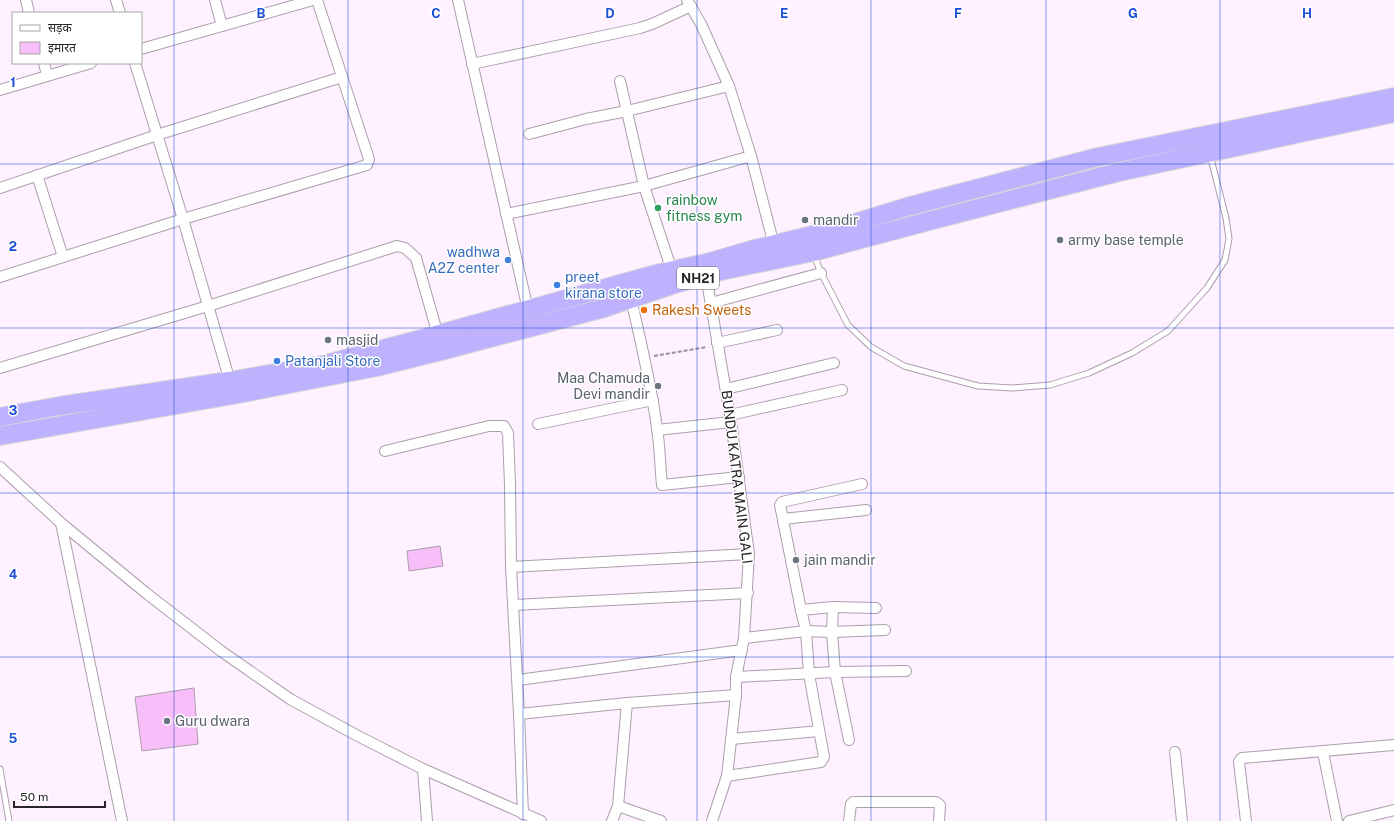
<svg xmlns="http://www.w3.org/2000/svg" width="1394" height="821" font-family="'Public Sans','Noto Sans Devanagari',sans-serif">
<rect width="100%" height="100%" fill="#fff1ff"/>
<g fill="#f8bef9" stroke="#ab9fab">
<polygon points="440,546 443,566 409,571 407,551"/>
<polygon points="194,688 198,744 142,751 135,697"/>
</g>
<g fill="none" stroke-linecap="round" stroke-linejoin="round">
<g stroke="#ac9fac" stroke-width="7">
<g id="lane">
<polyline points="814,255 821,273 848,325 871,347 904,366 978,386 1012,388 1050,385 1089,373 1132,353 1168,331 1207,288 1225,260 1229,239 1226,218 1210,155"/>
<polyline points="0,769 9,821"/>
</g>
</g>
<g stroke="#ac9fac" stroke-width="12">
<g id="street">
<polyline points="26,0 29,13"/>
<polyline points="116,0 120,13"/>
<polyline points="215,0 222,26"/>
<polyline points="458,0 528,310"/>
<polyline points="687,0 701,24 729,86 751,156 775,249"/>
<polyline points="141,49 313,0"/>
<polyline points="44,63 47,75"/>
<polyline points="135,63 183,219 231,385"/>
<polyline points="472,64 640,28 652,24 691,6"/>
<polyline points="620,81 644,186 672,271"/>
<polyline points="0,90 91,63"/>
<polyline points="529,134 586,119 627,111 729,86"/>
<polyline points="37,175 63,257"/>
<polyline points="0,188 157,135 342,77"/>
<polyline points="506,214 644,186 751,156"/>
<polyline points="706,276 730,415 749,554 744,638 736,677 736,695 727,776 712,821"/>
<polyline points="0,277 183,219 367,165 369,159 317,0"/>
<path d="M631 299C641 342 651 384 657 428 660 447 660 466 662 485L739 477"/>
<polyline points="711,303 821,273"/>
<polyline points="717,343 777,330"/>
<polyline points="0,368 208,306 397,246 405,248 416,258 438,335"/>
<polyline points="726,389 834,363"/>
<polyline points="730,415 842,390"/>
<polyline points="538,424 653,400"/>
<polyline points="657,430 731,422"/>
<polyline points="385,451 489,426 504,426 508,433 510,485 511,567 519,714 523,814"/>
<polyline points="0,467 61,523 146,593 221,651 290,699 358,736 423,769 541,821"/>
<polyline points="783,519 866,510"/>
<polyline points="61,523 122,821"/>
<polyline points="511,567 749,554"/>
<polyline points="514,605 748,593"/>
<polyline points="801,610 833,607"/>
<polyline points="744,638 806,631 832,632 885,630"/>
<polyline points="736,677 835,672 906,671"/>
<polyline points="518,680 742,650"/>
<polyline points="519,714 627,703 736,695"/>
<polyline points="731,739 819,731"/>
<polyline points="849,740 835,672 832,632 833,607 876,608"/>
<polyline points="1175,752 1182,821"/>
<polyline points="1323,752 1337,821"/>
<polyline points="423,769 427,821"/>
<polyline points="727,776 821,762 824,757 809,674 806,631 801,610 780,505 782,502 862,484"/>
<polyline points="618,806 661,821"/>
<polyline points="612,821 618,806 627,703"/>
<polyline points="849,821 851,804 853,802 936,802 940,805 939,821"/>
<polyline points="1246,821 1239,762 1240,760 1242,758 1394,745"/>
<polyline points="1349,821 1394,810"/>
</g>
</g>
<g stroke="#d8d8d8" stroke-width="20">
<g id="highway">
<polyline points="0,417 59,406 229,381 322,365 425,338 656,274 710,262 751,250 821,233 910,206 1098,157 1394,97"/>
<polyline points="0,436 233,395 377,367 441,351 604,308 675,284 721,271 813,252 929,221 1119,172 1394,113"/>
</g>
</g>
<polyline stroke="#9a919a" stroke-width="2" stroke-dasharray="4 2" stroke-linecap="butt" points="654,356 707,347"/>
<use href="#lane" stroke="#fff" stroke-width="5"/>
<use href="#street" stroke="#fff" stroke-width="10"/>
<use href="#highway" stroke="#beb1fe" stroke-width="18"/>
</g>
<path fill="none" stroke="#1d4ed8" stroke-width="1" stroke-opacity="0.55" d="M174 0V821M348 0V821M523 0V821M697 0V821M871 0V821M1046 0V821M1220 0V821M0 164H1394M0 328H1394M0 493H1394M0 657H1394"/>
<circle fill="#2e9e5b" stroke="#fff" stroke-width="1.5" cx="658" cy="208" r="4"/>
<g fill="#6b7280" stroke="#fff" stroke-width="1.5">
<circle cx="805" cy="220" r="4"/>
<circle cx="1060" cy="240" r="4"/>
<circle cx="328" cy="340" r="4"/>
<circle cx="658" cy="386" r="4"/>
<circle cx="796" cy="560" r="4"/>
<circle cx="167" cy="721" r="4"/>
</g>
<g fill="#3f7fe0" stroke="#fff" stroke-width="1.5">
<circle cx="508" cy="260" r="4"/>
<circle cx="557" cy="285" r="4"/>
<circle cx="277" cy="361" r="4"/>
</g>
<circle fill="#e8710a" stroke="#fff" stroke-width="1.5" cx="644" cy="310" r="4"/>
<g text-anchor="middle" stroke-width="3" stroke-linejoin="round" paint-order="stroke">
<rect fill="#fff" stroke="#696669" stroke-width="1" x="677" y="267" width="42" height="22" rx="3"/>
<g font-size="13" font-weight="bold" fill="#292429">
<text x="698" y="283">NH21</text>
</g>
<g font-size="14" fill="#27864d" stroke="#fff" text-anchor="start">
<text x="666" y="205">rainbow<tspan x="666" dy="16">fitness gym</tspan></text>
</g>
<g font-size="14" fill="#5b616d" stroke="#fff" text-anchor="start">
<text x="813" y="225">mandir</text>
<text x="1068" y="245">army base temple</text>
<text x="336" y="345">masjid</text>
<text x="650" y="383" text-anchor="end">Maa Chamuda<tspan x="650" dy="16">Devi mandir</tspan></text>
<text x="804" y="565">jain mandir</text>
<text x="175" y="726">Guru dwara</text>
</g>
<g font-size="14" fill="#366cbe" stroke="#fff" text-anchor="start">
<text x="500" y="257" text-anchor="end">wadhwa<tspan x="500" dy="16">A2Z center</tspan></text>
<text x="565" y="282">preet<tspan x="565" dy="16">kirana store</tspan></text>
<text x="285" y="366">Patanjali Store</text>
</g>
<g font-size="14" fill="#c56008" stroke="#fff" text-anchor="start">
<text x="652" y="315">Rakesh Sweets</text>
</g>
<g font-size="14" fill="#292429" stroke="#fff">
<text transform="translate(737 477) rotate(83)" y="5">BUNDU KATRA MAIN GALI</text>
</g>
</g>
<g font-size="13" text-anchor="middle" font-weight="bold" fill="#1d4ed8" stroke="#fff" stroke-width="3" stroke-linejoin="round" paint-order="stroke">
<text x="261" y="18">B</text>
<text x="436" y="18">C</text>
<text x="610" y="18">D</text>
<text x="784" y="18">E</text>
<text x="958" y="18">F</text>
<text x="1133" y="18">G</text>
<text x="1307" y="18">H</text>
<text x="13" y="87">1</text>
<text x="13" y="251">2</text>
<text x="13" y="415">3</text>
<text x="13" y="579">4</text>
<text x="13" y="743">5</text>
</g>
<rect x="12" y="12" width="130" height="52" fill="#ffffff" stroke="#a9a7a9"/>
<rect x="20" y="25" width="20" height="6" fill="#ffffff" stroke="#a9a7a9"/>
<text x="48" y="32" font-size="12" fill="#292429">सड़क</text>
<rect x="20" y="42" width="20" height="12" fill="#f8bef9" stroke="#a9a7a9"/>
<text x="48" y="52" font-size="12" fill="#292429">इमारत</text>
<path d="M14 801v6h91v-6" fill="none" stroke="#292429" stroke-width="2"/>
<text x="20" y="801" font-size="12" fill="#292429" stroke="#ffffff" stroke-width="3" paint-order="stroke">50 m</text>
</svg>
